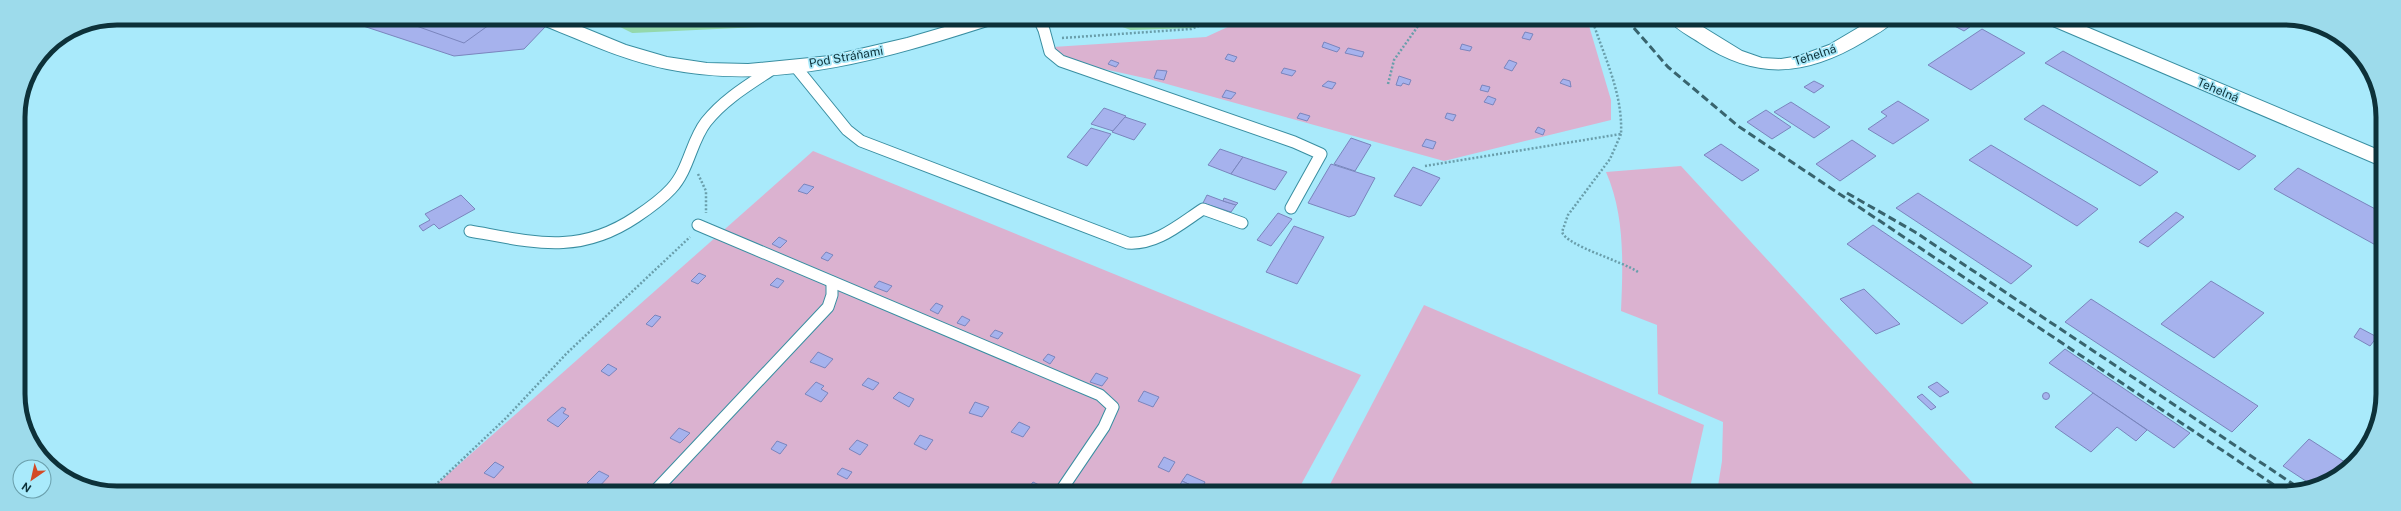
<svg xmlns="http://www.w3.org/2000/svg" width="2401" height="511" font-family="'Public Sans',sans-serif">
<rect width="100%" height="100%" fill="#a9eafb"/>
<g fill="#dbb2d0">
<polygon points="1245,19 1587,19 1611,100 1611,120 1444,161 1149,79 1063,60 1053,47 1206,37"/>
<polygon points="813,151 1361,375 1297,492 429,491"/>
<path d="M1681 166 1982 493 1717 492 1722 461 1723 422 1658 394 1657 325 1621 311C1623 264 1625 215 1606 172Z"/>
<polygon points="1424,305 1704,425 1689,492 1326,492"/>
</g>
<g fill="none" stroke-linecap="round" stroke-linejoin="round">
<g stroke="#94d8ac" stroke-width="6">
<polyline points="609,18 633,30 777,23 807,19"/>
<polyline points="1109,19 1131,27 1194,25 1205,19"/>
</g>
</g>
<g fill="#a6b2ed" stroke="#7a85bd">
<polygon points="339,18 523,18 546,26 524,49 454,56"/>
<polygon points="394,18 471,18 489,25 464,43"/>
<polygon points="1943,20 1965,20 1974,24 1964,31"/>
<polygon points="1982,29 2025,53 1971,90 1928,65"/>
<polygon points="1525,32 1533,34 1530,40 1522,38"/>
<polygon points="1324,42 1340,48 1337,52 1322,47"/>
<polygon points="1462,44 1472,47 1470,51 1460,49"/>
<polygon points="1348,48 1364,52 1362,57 1345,53"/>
<polygon points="2063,51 2256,156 2239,170 2045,63"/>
<polygon points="1228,54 1237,57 1234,62 1225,59"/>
<polygon points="1111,60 1119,63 1116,67 1108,64"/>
<polygon points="1509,60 1517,63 1512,71 1504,68"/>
<polygon points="1284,68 1296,71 1292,76 1281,73"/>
<polygon points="1157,70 1167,71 1164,80 1154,78"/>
<polygon points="1399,76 1411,80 1409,85 1403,83 1401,86 1396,85"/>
<polygon points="1563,79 1570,81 1571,87 1560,83"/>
<polygon points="1328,81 1336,83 1332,89 1322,86"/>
<polygon points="1814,81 1824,86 1814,93 1804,87"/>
<polygon points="1482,85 1490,87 1488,92 1480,90"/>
<polygon points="1226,90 1236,93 1231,99 1222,97"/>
<polygon points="1488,96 1496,99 1493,105 1484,102"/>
<polygon points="1898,101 1929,120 1893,144 1868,129 1887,116 1881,112"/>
<polygon points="1791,102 1830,127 1814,138 1774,112"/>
<polygon points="2043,105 2158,172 2140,186 2024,119"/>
<polygon points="1104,108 1126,116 1113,131 1091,124"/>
<polygon points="1766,110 1791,127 1772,139 1747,122"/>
<polygon points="1300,113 1310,116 1307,121 1297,118"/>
<polygon points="1447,113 1456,115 1453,121 1445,118"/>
<polygon points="1125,117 1146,124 1134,140 1112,132"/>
<polygon points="1538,127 1545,130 1543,135 1535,132"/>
<polygon points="1091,128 1111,134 1087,166 1067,157"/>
<polygon points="1351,138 1371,145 1355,171 1334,164"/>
<polygon points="1426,139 1436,142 1433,149 1422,146"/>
<polygon points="1852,140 1876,156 1840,181 1816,164"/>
<polygon points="1721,144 1759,170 1742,181 1704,155"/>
<polygon points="1991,145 2098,209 2077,226 1969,160"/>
<polygon points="1220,149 1243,157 1231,174 1208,165"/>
<polygon points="1243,157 1287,172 1275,190 1231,174"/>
<polygon points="1331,164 1375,178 1355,215 1349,217 1308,203"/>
<polygon points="1413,167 1440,178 1421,206 1394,196"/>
<polygon points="2298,168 2381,212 2381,248 2274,189"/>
<polygon points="804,184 814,187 807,194 798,191"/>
<polygon points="1918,193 2032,266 2011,284 1896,208"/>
<polygon points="461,195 475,209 439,229 434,224 423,231 419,226 430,220 425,214"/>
<polygon points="1207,195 1223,201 1236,205 1231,212 1203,203"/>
<polygon points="1224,198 1238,203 1236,205 1223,201"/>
<polygon points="2176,212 2184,217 2148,247 2139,242"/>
<polygon points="1278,213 1292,219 1271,246 1257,240"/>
<polygon points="1873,225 1988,303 1962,324 1847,244"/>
<polygon points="1294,226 1324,237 1297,284 1266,272"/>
<polygon points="779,237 787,241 780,248 772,244"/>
<polygon points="826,252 833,255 828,261 821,258"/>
<polygon points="699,273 706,276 698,284 691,281"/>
<polygon points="777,278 784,281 778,288 770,285"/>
<polygon points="879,281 892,286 887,292 874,287"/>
<polygon points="2211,281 2264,313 2214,358 2161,324"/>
<polygon points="1864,289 1900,324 1876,334 1840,299"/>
<polygon points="2091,299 2258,406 2232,432 2065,322"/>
<polygon points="936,303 943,306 938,314 930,310"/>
<polygon points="655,315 661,317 652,327 646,324"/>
<polygon points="962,316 970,320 965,326 957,323"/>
<polygon points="2360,328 2377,337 2370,346 2354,337"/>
<polygon points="995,330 1003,333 998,339 990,336"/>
<polygon points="2065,349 2190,433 2174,448 2049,363"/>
<polygon points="818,352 833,359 825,368 810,362"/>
<polygon points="1048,354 1055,357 1050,364 1043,360"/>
<polygon points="608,364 617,369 609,376 601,371"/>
<polygon points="1096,373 1108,378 1102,386 1090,382"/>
<polygon points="868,378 879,383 873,390 862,385"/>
<polygon points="816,382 824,386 821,389 828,393 821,402 805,394"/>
<polygon points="1937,382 1949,392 1940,397 1928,387"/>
<polygon points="1144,391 1159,397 1153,407 1138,401"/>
<polygon points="899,392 914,399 909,407 893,398"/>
<circle cx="2046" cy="396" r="3.5"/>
<polygon points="2093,393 2147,430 2136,441 2117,427 2091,452 2055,427"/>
<polygon points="1922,394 1936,407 1931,410 1917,397"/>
<polygon points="975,402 989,407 982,417 969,413"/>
<polygon points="562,407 566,409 563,413 569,416 558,427 547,420"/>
<polygon points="1019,422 1030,427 1023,437 1011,432"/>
<polygon points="679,428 690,433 680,443 670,438"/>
<polygon points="920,435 933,440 926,450 914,444"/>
<polygon points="2309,439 2351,466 2322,486 2315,487 2283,466"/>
<polygon points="857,440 868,445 860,455 849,449"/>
<polygon points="777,441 787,445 780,454 771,449"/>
<polygon points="1164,457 1175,462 1169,472 1158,467"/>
<polygon points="495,462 504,467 494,478 484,473"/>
<polygon points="842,468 852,472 847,479 837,474"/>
<polygon points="599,471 609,476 598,488 587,483"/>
<polygon points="1187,474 1205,482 1201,490 1182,481"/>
<polygon points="1182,481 1201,490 1200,492 1191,492 1179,487"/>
<polygon points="1033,482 1043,487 1039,492 1026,491"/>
</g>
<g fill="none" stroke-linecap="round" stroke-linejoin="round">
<g stroke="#398ea1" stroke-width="13">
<g id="lane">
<polyline points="1039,19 1044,30 1050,52 1061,61 1294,142 1321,154 1291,208"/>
<path d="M795 66 847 130 861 141 1128 243C1157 245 1180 224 1203 209L1242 223"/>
<polyline points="698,225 1100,395 1113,407 1104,427 1060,492"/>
<path d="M470 231C533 242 578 256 636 217 648 209 661 200 671 189 689 170 691 141 706 122 724 99 750 84 774 68"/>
<polyline points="654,492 828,307 832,295 832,282"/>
</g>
</g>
<g stroke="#398ea1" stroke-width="2">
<g id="street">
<path d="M1668 19H1690L1742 51 1762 58 1781 59 1799 56 1829 45 1873 19 1894 20C1888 29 1874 35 1865 41 1807 76 1757 81 1700 43 1690 36 1675 29 1668 19Z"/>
<polygon points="2046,20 2070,20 2381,151 2381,166 2048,24"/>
</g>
</g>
<g stroke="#398ea1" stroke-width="2">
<path id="secondary" d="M533 18H560L626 45 667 57 707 63 748 64 830 56 907 38 972 19H999L997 23C891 57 778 92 667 69 621 60 579 39 535 22Z"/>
</g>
<g stroke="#699eab" stroke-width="2.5" stroke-dasharray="2 2" stroke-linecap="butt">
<polyline points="1062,38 1191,29 1217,19"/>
<polyline points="1388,84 1394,60 1423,19"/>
<path d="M1621 134 1610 159 1568 215 1562 232C1567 246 1622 261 1638 272"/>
<path d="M1425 166 1621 134C1623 93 1604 57 1592 19"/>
<polyline points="698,174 706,191 706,213"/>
<polyline points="429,491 506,418 567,353 690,237"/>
</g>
<use href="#lane" stroke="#fff" stroke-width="11"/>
<use href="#street" fill="#fff" fill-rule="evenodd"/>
<use href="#secondary" fill="#fff" fill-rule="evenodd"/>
<g stroke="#38646e" stroke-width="3" stroke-dasharray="8 4" stroke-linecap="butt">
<polyline points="1626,19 1668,67 1738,126 2286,493"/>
<polyline points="1847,193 1915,232 2302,490"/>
</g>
</g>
<g text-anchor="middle" stroke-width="3.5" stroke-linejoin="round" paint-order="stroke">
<g font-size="12" fill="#0d3139" stroke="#a9eafb">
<text transform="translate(1815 55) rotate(-18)" y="4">Tehelná</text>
<text transform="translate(846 57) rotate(-10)" y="4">Pod Stráňami</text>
<text transform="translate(2218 90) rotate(23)" y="4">Tehelná</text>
</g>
</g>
<path d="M0 0H2401V511H0ZM117 25H2284A92 92 0 0 1 2376 117V394A92 92 0 0 1 2284 486H117A92 92 0 0 1 25 394V117A92 92 0 0 1 117 25Z" fill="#9ddbeb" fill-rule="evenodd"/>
<path fill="none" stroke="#0d3139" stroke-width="5" d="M117 25H2284A92 92 0 0 1 2376 117V394A92 92 0 0 1 2284 486H117A92 92 0 0 1 25 394V117A92 92 0 0 1 117 25Z"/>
<g transform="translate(32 479) rotate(214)"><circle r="19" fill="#a9eafb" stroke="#6ba0ad"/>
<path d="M0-3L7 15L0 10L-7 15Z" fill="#d34a26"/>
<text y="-6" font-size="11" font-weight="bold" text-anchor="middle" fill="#0d3139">N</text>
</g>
</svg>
